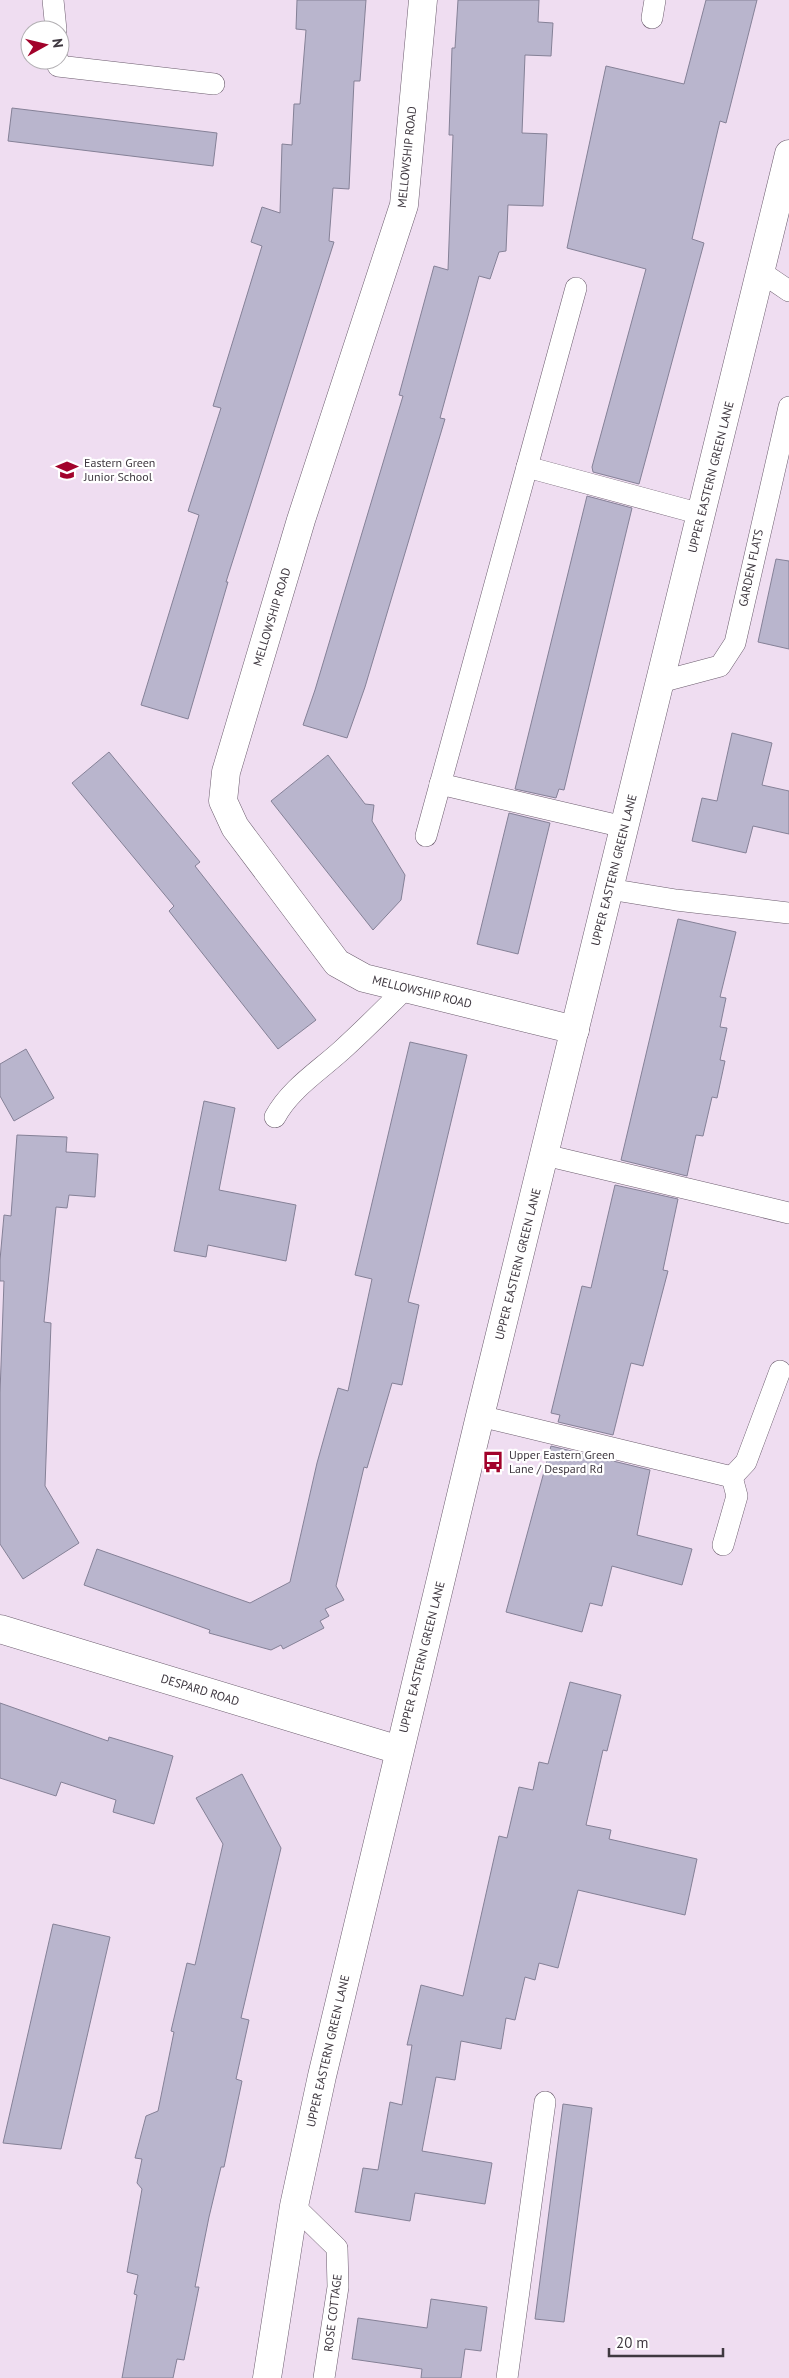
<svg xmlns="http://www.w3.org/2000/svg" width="789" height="2378" font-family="'PT Sans',sans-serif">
<rect width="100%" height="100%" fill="#efddf1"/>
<g fill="#b9b5cd" stroke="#858197">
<polygon points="297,0 366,0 360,81 354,81 349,189 333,188 329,241 334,242 226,582 228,582 188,719 141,705 199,515 188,511 221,408 213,406 262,246 251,242 262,207 280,213 282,144 292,145 294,104 300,104 306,30 296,29"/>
<polygon points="458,0 539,0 538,22 553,23 551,56 525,55 522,133 547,134 543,206 508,205 506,251 499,252 490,279 479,276 440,418 445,419 365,687 347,738 303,725 315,690 403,396 399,395 434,266 448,270 453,135 449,135 452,48 455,48"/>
<polygon points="706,0 757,0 726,123 720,121 692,239 704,243 639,484 593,472 592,467 646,269 567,248 606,66 684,84"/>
<polygon points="12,108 217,133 213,166 8,141"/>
<polygon points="587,496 632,508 564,790 559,789 556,798 515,789"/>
<polygon points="776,559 789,561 789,649 758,642"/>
<polygon points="732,733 772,743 762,785 789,791 789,834 753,826 746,853 692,841 702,798 717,801"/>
<polygon points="109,752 200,862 195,866 316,1020 278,1049 169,911 174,906 72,783"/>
<polygon points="328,755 365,804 374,805 372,821 405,875 401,900 373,930 271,801"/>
<polygon points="509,813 550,823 518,954 477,944"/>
<polygon points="678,919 736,932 720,997 726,998 720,1027 727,1028 720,1060 725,1061 717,1098 712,1097 703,1136 696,1135 687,1176 621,1160"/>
<polygon points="410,1042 467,1055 408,1302 419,1305 402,1385 392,1383 367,1468 364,1467 336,1586 344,1600 325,1609 329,1616 320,1621 324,1628 283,1649 281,1645 271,1650 209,1633 210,1630 84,1585 97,1549 250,1603 290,1582 317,1463 338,1388 348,1391 372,1279 355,1275"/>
<polygon points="26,1049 54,1098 14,1121 0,1096 0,1064"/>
<polygon points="204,1101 235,1108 219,1190 296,1205 286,1261 208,1245 206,1257 174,1251"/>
<polygon points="17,1135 67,1137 66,1152 98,1154 95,1197 69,1195 67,1208 56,1207 44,1322 51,1323 45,1486 79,1543 23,1579 0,1544 0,1393 4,1281 0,1281 0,1260 4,1215 11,1216"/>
<polygon points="615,1185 678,1199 663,1270 668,1271 643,1366 631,1363 613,1435 558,1422 560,1415 551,1413 582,1286 591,1288"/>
<polygon points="551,1446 650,1470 637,1535 692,1549 682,1585 612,1566 602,1606 590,1603 582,1632 506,1612"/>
<polygon points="570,1682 621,1695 607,1751 603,1750 586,1825 611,1830 609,1839 697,1859 685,1915 578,1890 558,1968 539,1963 535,1980 525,1977 515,2020 506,2018 501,2049 461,2041 455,2080 436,2077 422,2151 492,2163 485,2204 415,2193 410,2221 355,2212 363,2168 378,2170 390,2102 402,2105 412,2045 407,2045 421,1985 463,1996 499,1836 507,1838 519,1787 533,1790 539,1762 548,1764"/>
<polygon points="0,1703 108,1741 109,1737 173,1756 154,1824 113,1812 116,1800 61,1782 56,1796 0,1778"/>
<polygon points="242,1774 281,1848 241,2018 249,2020 236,2079 242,2081 224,2167 221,2167 209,2217 195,2287 199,2287 184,2360 177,2359 173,2378 122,2378 137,2295 134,2294 138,2275 127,2272 142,2189 137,2183 142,2159 135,2158 146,2116 158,2111 174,2032 171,2031 187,1963 195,1965 223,1844 196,1798"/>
<polygon points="53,1924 110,1937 61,2149 3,2143"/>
<polygon points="563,2104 592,2108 564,2322 535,2319"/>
<polygon points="431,2299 487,2307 481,2351 465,2349 461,2378 421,2378 422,2369 352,2359 358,2318 427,2328"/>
</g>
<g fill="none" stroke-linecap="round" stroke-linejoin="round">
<g stroke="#6c5d6e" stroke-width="22">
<g id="lane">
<polyline points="53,0 56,30"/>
<polyline points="652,18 655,0"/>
<polyline points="58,60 58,66 214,84"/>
<polyline points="761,272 789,291"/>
<polyline points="527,467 701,514"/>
<polyline points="660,682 720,666 735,643 789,407"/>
<polyline points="440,784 624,827"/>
<polyline points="426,836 576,288"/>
<polyline points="609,889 676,900 789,913"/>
<path d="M275 1117C290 1089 319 1071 342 1050 364 1030 385 1009 406 988"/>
<polyline points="545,1155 789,1213"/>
<polyline points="480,1416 732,1477 746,1462 780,1371"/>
<polyline points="723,1545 737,1496 732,1477"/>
<polyline points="294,2206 337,2248 338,2287 324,2378"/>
<polyline points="507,2378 545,2102"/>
</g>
</g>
<g stroke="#6c5d6e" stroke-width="29">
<g id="street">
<polyline points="423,0 404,205 301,520 226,772 223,801 235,827 337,963 364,978 575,1030"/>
<polyline points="0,1629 399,1750"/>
</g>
</g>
<g stroke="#6c5d6e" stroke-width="29">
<polyline id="secondary" points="267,2378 294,2206 322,2076 480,1416 789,154"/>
</g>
<use href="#lane" stroke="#fff" stroke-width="21"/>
<use href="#street" stroke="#fff" stroke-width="28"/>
<use href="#secondary" stroke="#fff" stroke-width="28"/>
</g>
<defs>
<g id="school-bare" transform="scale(1.725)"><path d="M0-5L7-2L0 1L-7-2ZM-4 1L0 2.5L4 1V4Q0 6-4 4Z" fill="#a2022b" stroke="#fff" stroke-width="2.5" paint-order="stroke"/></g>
<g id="bus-bare" transform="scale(1.725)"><path d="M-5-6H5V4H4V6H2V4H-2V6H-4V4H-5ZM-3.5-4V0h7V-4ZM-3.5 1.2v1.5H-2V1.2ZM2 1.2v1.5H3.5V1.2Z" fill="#a2022b" stroke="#fff" stroke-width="2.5" paint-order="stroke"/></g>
</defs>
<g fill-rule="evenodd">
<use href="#school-bare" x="67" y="470"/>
<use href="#bus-bare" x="493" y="1462"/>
</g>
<g text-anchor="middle" stroke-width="4.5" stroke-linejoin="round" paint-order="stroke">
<g font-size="12" fill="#3f3840" stroke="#fff">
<text transform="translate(407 157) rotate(-84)" y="4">MELLOWSHIP ROAD</text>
<text transform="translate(711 477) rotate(-76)" y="4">UPPER EASTERN GREEN LANE</text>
<text transform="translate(751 568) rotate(-78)" y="4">GARDEN FLATS</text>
<text transform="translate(272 617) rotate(-73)" y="4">MELLOWSHIP ROAD</text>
<text transform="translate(614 870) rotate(-76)" y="4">UPPER EASTERN GREEN LANE</text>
<text transform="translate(422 992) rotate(14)" y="4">MELLOWSHIP ROAD</text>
<text transform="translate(518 1264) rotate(-76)" y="4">UPPER EASTERN GREEN LANE</text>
<text transform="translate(422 1657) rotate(-76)" y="4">UPPER EASTERN GREEN LANE</text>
<text transform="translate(200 1690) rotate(17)" y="4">DESPARD ROAD</text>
<text transform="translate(328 2051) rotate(-77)" y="4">UPPER EASTERN GREEN LANE</text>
<text transform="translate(333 2313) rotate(-83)" y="4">ROSE COTTAGE</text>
</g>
<g font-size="12" fill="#3f3840" stroke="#fff" text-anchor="start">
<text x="84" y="467">Eastern Green<tspan x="84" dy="14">Junior School</tspan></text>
<text x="509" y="1459">Upper Eastern Green<tspan x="509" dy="14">Lane / Despard Rd</tspan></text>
</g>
</g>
<g transform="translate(45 45) rotate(82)"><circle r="24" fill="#ffffff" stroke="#b2afb3"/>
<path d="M0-4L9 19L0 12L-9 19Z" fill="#a2022b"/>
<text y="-8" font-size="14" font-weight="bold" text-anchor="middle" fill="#3f3840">N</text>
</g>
<path d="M609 2348v8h114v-8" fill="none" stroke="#3f3840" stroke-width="2.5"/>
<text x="616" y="2348" font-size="15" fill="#3f3840" stroke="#ffffff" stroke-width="4" paint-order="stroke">20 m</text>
</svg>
